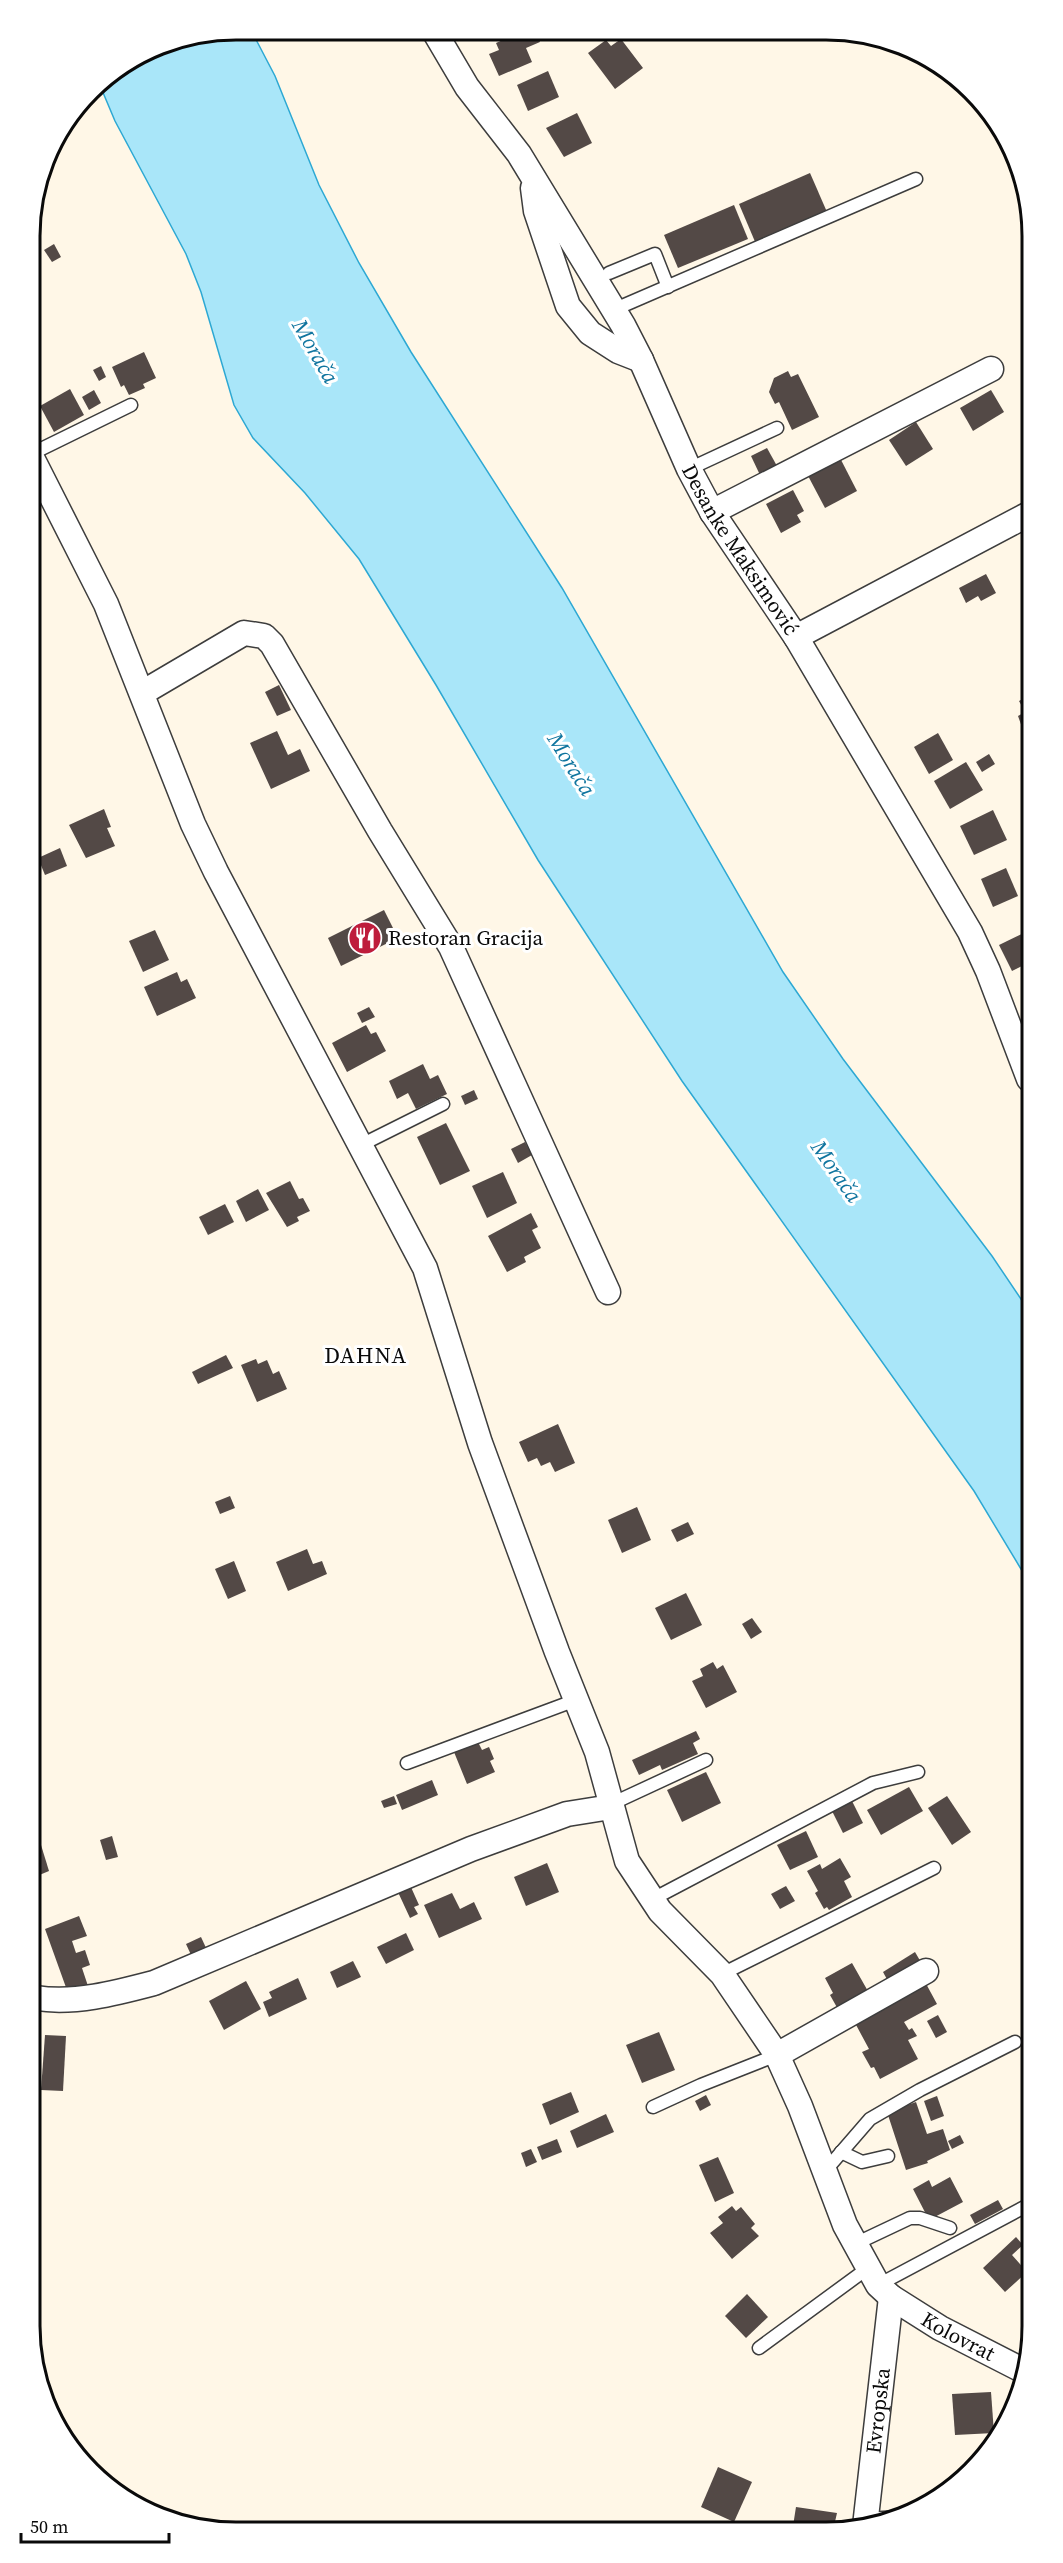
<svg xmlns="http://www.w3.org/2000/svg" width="1063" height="2563" font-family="'Source Serif 4',serif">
<rect width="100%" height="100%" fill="#fff7e7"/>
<polygon fill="#a9e6f9" stroke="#2da8d3" stroke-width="1.5" points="237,30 251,30 275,76 319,185 359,263 411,352 562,588 783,972 843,1059 992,1256 1029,1311 1030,1584 974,1491 682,1081 538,860 436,685 359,559 305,493 253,438 234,405 201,292 186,254 115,121 99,83 158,46"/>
<g fill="#534946">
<polygon points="521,32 536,32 540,42 526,48 532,62 499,76 489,54 499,50 496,43"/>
<polygon points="580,32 606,32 584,41"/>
<polygon points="621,39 643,68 615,89 588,53 606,40 611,46"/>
<polygon points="548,71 559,97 528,111 517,85"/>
<polygon points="577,113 592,143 564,157 546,128"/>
<polygon points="810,173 827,212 756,244 739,204"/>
<polygon points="734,205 748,239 678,268 664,235"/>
<polygon points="54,244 61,257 52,262 44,250"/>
<polygon points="144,352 156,378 143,384 145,388 129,395 124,385 121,387 112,367"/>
<polygon points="101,366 106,377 99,381 93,370"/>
<polygon points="788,371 791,377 798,374 819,417 792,430 779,402 775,404 769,392 774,378"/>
<polygon points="70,389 84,415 54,432 40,406"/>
<polygon points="94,390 101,403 89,410 82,397"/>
<polygon points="991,390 1004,412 973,431 960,408"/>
<polygon points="916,422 933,449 906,466 889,440"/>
<polygon points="767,448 777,466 760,475 751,456"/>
<polygon points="839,456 857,491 825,508 806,472"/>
<polygon points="793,490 804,511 797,515 801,522 781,533 766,504"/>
<polygon points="986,574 996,593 981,601 978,596 966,603 959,588"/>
<polygon points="279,685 291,710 277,716 265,692"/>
<polygon points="1028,696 1028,727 1023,730 1018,716 1025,712 1019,701"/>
<polygon points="277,731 288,755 300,749 310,771 271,789 250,743"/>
<polygon points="938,733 953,760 929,774 914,747"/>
<polygon points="989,754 995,764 982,772 976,762"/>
<polygon points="966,762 983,790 950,809 934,781"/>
<polygon points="104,809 111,827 107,828 115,846 86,858 69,825"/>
<polygon points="993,810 1007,840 974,855 960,826"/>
<polygon points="60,848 67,866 45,875 38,858"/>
<polygon points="1006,868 1018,896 993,907 981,879"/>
<polygon points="384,910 398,938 341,966 328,938"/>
<polygon points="155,930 169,960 143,972 129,941"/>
<polygon points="1028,931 1028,963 1012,971 999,945"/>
<polygon points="177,972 181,982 187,979 196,998 157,1016 144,987"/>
<polygon points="369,1007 375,1017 362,1023 357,1013"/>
<polygon points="366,1025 371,1034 376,1032 386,1051 347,1072 332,1043"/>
<polygon points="423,1064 430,1079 438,1075 447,1094 416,1109 408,1093 397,1099 389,1081"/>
<polygon points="474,1090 478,1099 465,1105 461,1096"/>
<polygon points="446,1123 470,1171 440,1185 417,1137"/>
<polygon points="525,1142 532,1155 518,1163 511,1149"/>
<polygon points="503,1172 517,1203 487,1218 472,1186"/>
<polygon points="290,1181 299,1199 303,1198 310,1211 297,1217 299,1221 287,1227 266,1193"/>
<polygon points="258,1189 269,1210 246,1222 236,1201"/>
<polygon points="225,1204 234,1222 208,1235 199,1217"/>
<polygon points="531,1213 538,1227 532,1230 541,1248 524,1257 526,1262 507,1272 488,1236"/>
<polygon points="226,1355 233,1368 198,1384 192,1372"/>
<polygon points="256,1359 258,1364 267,1360 273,1374 279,1371 287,1389 257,1402 241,1365"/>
<polygon points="558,1424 575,1463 555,1472 550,1462 541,1466 537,1458 528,1462 519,1442"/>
<polygon points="230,1496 235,1508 220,1514 215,1502"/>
<polygon points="637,1507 651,1540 622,1553 608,1520"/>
<polygon points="688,1522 694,1534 677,1542 671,1530"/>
<polygon points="307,1549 313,1564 322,1561 327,1574 288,1591 276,1562"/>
<polygon points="234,1561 246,1591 228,1599 215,1569"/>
<polygon points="686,1593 702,1625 671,1640 655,1608"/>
<polygon points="752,1618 762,1632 751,1639 742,1624"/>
<polygon points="713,1662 717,1669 723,1665 737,1692 706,1708 692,1681 703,1676 700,1669"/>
<polygon points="696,1731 700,1739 693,1743 698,1754 662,1770 660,1765 639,1775 632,1760"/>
<polygon points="478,1742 482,1750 489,1747 494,1759 490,1761 495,1772 467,1784 454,1752"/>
<polygon points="706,1772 721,1803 682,1822 667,1790"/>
<polygon points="432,1780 438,1795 402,1810 396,1795"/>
<polygon points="909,1787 923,1811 881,1835 867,1810"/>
<polygon points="394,1796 397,1804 384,1808 381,1801"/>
<polygon points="947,1796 971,1832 952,1845 928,1808"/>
<polygon points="852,1801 863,1823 843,1833 832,1811"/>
<polygon points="806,1831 818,1857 790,1870 777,1845"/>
<polygon points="112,1836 118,1857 106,1860 100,1840"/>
<polygon points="41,1845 49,1871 37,1876 35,1847"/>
<polygon points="840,1858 851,1877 844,1881 852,1897 829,1910 827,1907 824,1909 815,1893 818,1891 807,1871 820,1864 822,1869"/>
<polygon points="547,1863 559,1892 526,1906 514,1877"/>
<polygon points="410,1885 419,1905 414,1907 418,1914 410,1918 397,1890"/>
<polygon points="786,1886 795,1901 780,1909 771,1894"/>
<polygon points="452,1893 460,1909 474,1902 482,1919 439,1938 424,1905"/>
<polygon points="79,1916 87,1936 72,1941 76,1953 85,1950 90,1965 82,1968 88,1986 68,1993 45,1929"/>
<polygon points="406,1933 414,1950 386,1964 377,1947"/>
<polygon points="201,1937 207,1950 192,1957 186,1944"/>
<polygon points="915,1952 922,1964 889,1983 883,1972"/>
<polygon points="353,1961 361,1977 337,1988 330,1972"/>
<polygon points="852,1963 869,1993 839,2011 830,1995 833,1993 825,1978"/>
<polygon points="298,1978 307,1999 269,2017 263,2002 272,1998 269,1992"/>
<polygon points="924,1980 937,2004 904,2022 909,2030 912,2028 917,2036 908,2040 918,2059 880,2079 874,2067 871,2068 862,2052 869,2049 855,2023 909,1995 906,1990"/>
<polygon points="246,1981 261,2009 224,2030 209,2001"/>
<polygon points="938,2015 947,2032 936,2038 927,2021"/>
<polygon points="1032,2018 1032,2040 1022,2024"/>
<polygon points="659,2032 675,2070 642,2083 626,2045"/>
<polygon points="45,2035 66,2036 63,2091 41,2090"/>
<polygon points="571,2092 579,2112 550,2125 542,2104"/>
<polygon points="706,2095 711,2105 700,2111 695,2101"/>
<polygon points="937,2096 944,2116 931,2121 924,2101"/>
<polygon points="916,2102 927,2134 943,2129 950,2150 927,2161 928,2163 906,2170 887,2112"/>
<polygon points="606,2114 614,2132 577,2148 570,2131"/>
<polygon points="960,2135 964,2143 952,2149 948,2141"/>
<polygon points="557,2139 562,2152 542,2160 537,2147"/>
<polygon points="531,2149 537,2162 526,2167 521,2153"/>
<polygon points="718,2157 734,2193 715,2202 699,2165"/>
<polygon points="950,2177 963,2202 929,2220 913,2189 929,2180 932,2187"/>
<polygon points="998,2200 1003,2209 975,2224 970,2215"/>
<polygon points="732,2206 736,2211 741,2207 755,2224 751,2228 759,2236 732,2259 710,2233 723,2223 718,2217"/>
<polygon points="1016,2237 1023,2245 1012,2255 1027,2272 1005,2292 983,2268"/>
<polygon points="747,2294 768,2317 746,2338 725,2316"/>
<polygon points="991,2392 994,2433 955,2435 952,2394"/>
<polygon points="718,2467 752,2482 734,2522 701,2507"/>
<polygon points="796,2507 837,2513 834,2526 793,2526"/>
</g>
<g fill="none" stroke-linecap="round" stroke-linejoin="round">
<g stroke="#3d3d3d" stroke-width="15">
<g id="service">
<polyline points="609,273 655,254 668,287"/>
<polyline points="613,310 916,179"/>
<polyline points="31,454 131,405"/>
<polyline points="689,469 777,428"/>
<polyline points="359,1146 443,1104"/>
<polyline points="407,1763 576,1700"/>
<polyline points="611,1807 622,1799 706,1760"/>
<polyline points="651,1900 873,1783 918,1772"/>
<polyline points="722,1974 934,1868"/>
<polyline points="653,2107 701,2085 777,2055"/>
<polyline points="841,2152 862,2162 888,2156"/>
<polyline points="825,2171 870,2119 920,2090 1015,2042"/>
<polyline points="855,2244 910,2218 920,2218 950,2228"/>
<polyline points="878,2285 1032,2203"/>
<polyline points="759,2348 868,2268"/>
<polyline points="866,2519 900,2517"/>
</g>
</g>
<g stroke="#3d3d3d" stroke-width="27">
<g id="minor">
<path id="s1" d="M434 31 467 87 519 154 623 325 641 360 689 469 712 512 796 637 970 932 988 971 1029 1079"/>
<polyline points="533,188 536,211 568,306 590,333 618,351 641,360"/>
<path id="s2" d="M31 456 106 604 193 824 216 872 425 1268 480 1443 557 1652 597 1752 627 1861 660 1911 722 1974 777 2055 800 2106 845 2225 878 2285 891 2297 940 2328 1026 2372"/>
<polyline points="712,512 991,369"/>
<polyline points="796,637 1027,515"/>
<polyline points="142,693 244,633 264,636 272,644 380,831 451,947 608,1292"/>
<path d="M36 1998C75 2004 116 1993 154 1983L471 1849 567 1814 611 1807"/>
<polyline points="777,2055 926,1971"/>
<path id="s3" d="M865 2526 891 2297"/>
</g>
</g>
<use href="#service" stroke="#fff" stroke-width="12"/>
<use href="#minor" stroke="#fff" stroke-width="24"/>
</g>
<defs>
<g id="restaurant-disc" transform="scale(1.725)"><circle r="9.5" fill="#be1d3c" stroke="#fff"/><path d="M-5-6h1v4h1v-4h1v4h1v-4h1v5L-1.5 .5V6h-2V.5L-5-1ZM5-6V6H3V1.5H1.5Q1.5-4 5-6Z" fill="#fff"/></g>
</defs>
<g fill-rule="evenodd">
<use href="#restaurant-disc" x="365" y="938"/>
</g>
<g text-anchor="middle" stroke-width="6" stroke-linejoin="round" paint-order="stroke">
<g font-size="21" fill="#0a0a0a" stroke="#fff">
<text dy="7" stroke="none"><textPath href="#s1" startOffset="604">Desanke Maksimović</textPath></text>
<text dy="7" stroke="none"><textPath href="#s2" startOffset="2124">Kolovrat</textPath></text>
<text dy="7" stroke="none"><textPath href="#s3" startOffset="116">Evropska</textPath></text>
</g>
<g font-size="21" fill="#0a0a0a" stroke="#fff" text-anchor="start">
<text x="388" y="945">Restoran Gracija</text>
</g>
<g font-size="22" font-style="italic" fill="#10759f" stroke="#fff">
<text transform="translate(316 351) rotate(60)" y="8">Morača</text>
<text transform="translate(572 764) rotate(58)" y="8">Morača</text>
<text transform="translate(837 1171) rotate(55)" y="8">Morača</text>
</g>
<g font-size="22" letter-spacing="1.5" fill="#0a0a0a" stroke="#fff">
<text x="366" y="1363">DAHNA</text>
</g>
</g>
<path d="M0 0H1063V2563H0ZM236 40H826A196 196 0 0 1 1022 236V2326A196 196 0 0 1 826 2522H236A196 196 0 0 1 40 2326V236A196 196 0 0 1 236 40Z" fill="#fff" fill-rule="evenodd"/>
<path fill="none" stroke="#0a0a0a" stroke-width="3" d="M236 40H826A196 196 0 0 1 1022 236V2326A196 196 0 0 1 826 2522H236A196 196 0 0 1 40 2326V236A196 196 0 0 1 236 40Z"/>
<path d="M21 2533v9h148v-9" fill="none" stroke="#0a0a0a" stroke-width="3"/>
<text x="30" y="2533" font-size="18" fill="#0a0a0a" stroke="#ffffff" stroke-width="4.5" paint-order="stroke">50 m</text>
</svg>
